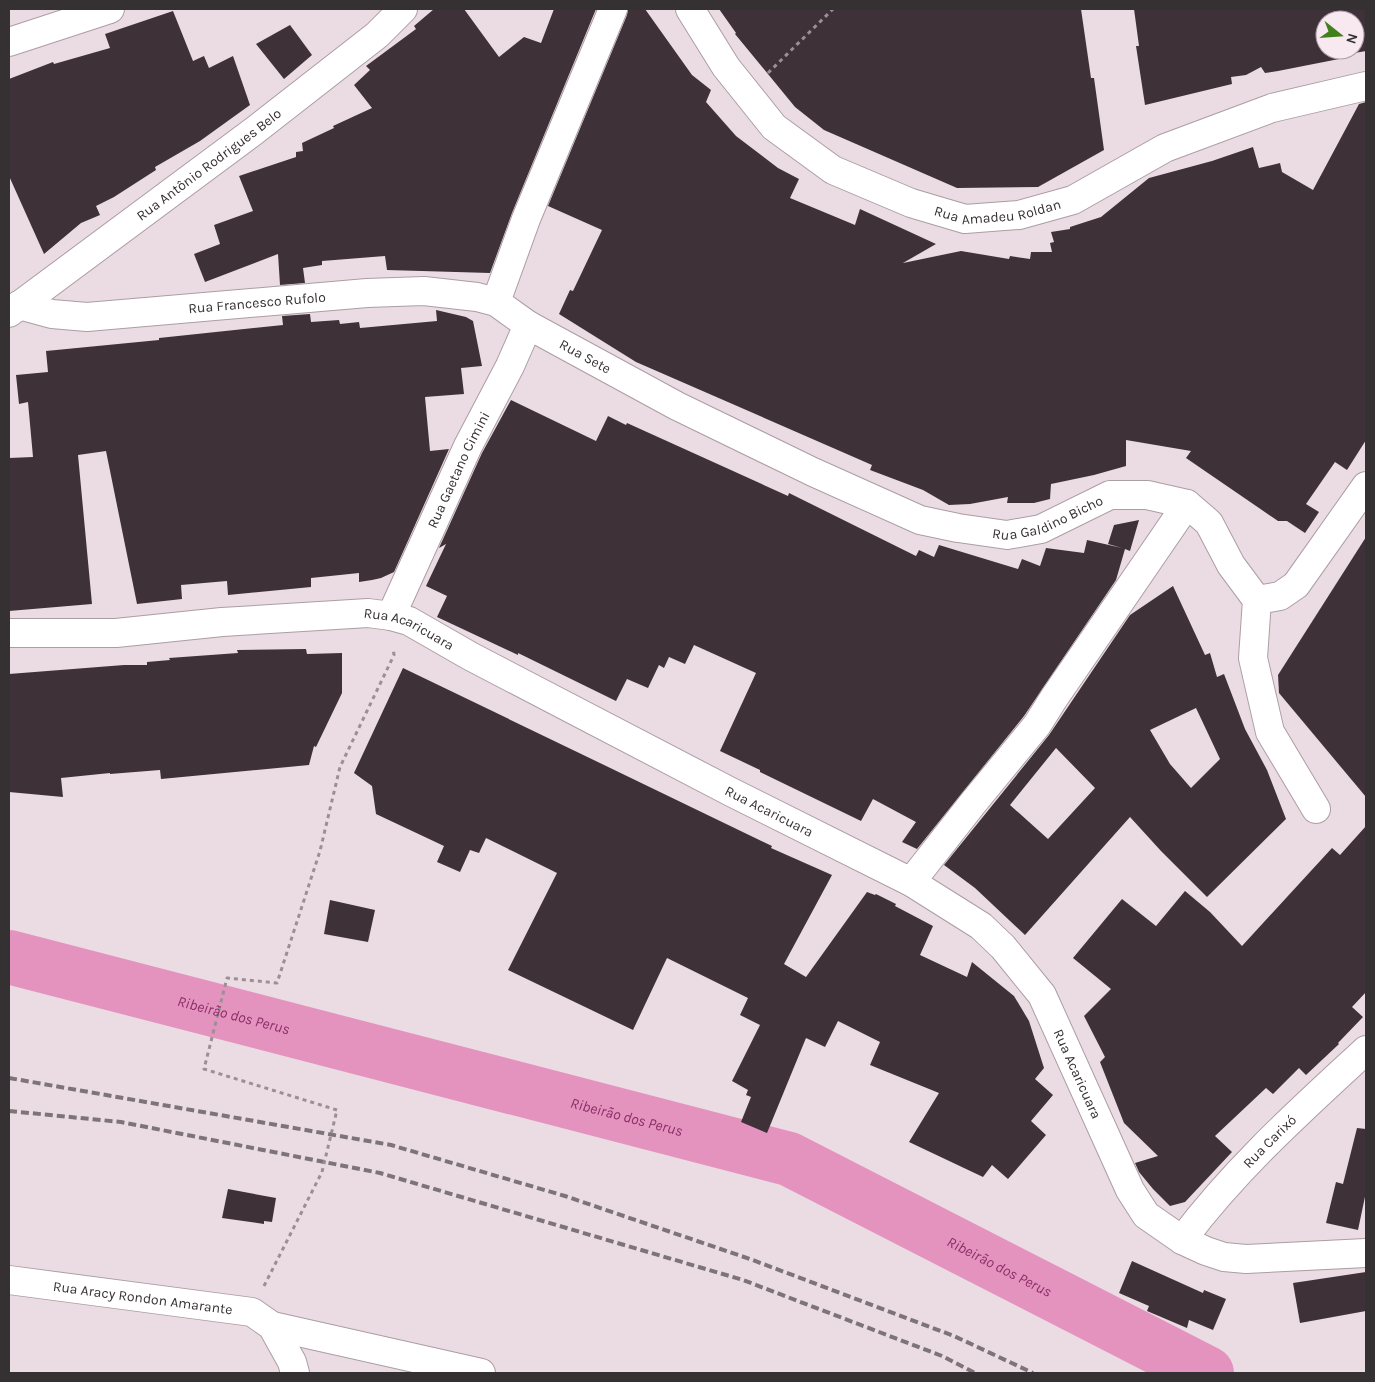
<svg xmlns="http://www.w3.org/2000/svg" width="1375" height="1382" font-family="Karla,sans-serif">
<rect width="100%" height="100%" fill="#ebdce3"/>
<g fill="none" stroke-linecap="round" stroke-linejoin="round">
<path stroke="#e493bf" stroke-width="54" id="s1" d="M9 957 789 1159 1207 1373"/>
</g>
<g fill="#3e3238" fill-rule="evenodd">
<polygon points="434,9 464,9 499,57 524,37 541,43 554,9 596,9 512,213 490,273 387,270 385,256 322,261 322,265 303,268 305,283 280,285 278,254 205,282 194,254 220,244 214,225 253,211 239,176 296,157 296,152 303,151 302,143 334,128 333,126 372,108 354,85 370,70 366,66 416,29 414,26"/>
<polygon points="628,9 645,9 692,75 711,90 706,102 736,136 778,168 799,179 790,198 855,225 860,209 936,244 903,263 961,251 1009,259 1010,256 1030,259 1031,252 1052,252 1050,243 1054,242 1051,232 1070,229 1070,227 1101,217 1149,178 1212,161 1253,147 1259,168 1280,163 1282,172 1313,190 1359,104 1366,102 1366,440 1347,470 1335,462 1306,504 1319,512 1305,533 1287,521 1278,521 1186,458 1191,451 1126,440 1126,466 1094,475 1051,484 1050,499 1034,503 1007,503 1008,497 970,504 949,505 923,490 870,470 872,465 636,362 559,314 570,290 573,291 602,230 548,206 627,15"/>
<polygon points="719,9 1081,9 1091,78 1094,78 1104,150 1038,187 957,188 824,130 795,107 735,34 736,33"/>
<path d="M1134 9H1366V51L1343 55 1344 58 1278 71 1265 73 1261 67 1246 75 1231 77 1232 84 1145 105 1136 46H1139ZM1325 20H1355V50H1325Z"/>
<polygon points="173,11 193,61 204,56 209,68 233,56 250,105 200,141 155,167 156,170 114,197 96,206 100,215 81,223 44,254 9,176 9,79 53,62 54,64 110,48 105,34"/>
<polygon points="290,25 312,55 284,79 256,44"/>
<polygon points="436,310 466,317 473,321 482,366 461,368 464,394 425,397 430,451 449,449 394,572 381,578 372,580 359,582 359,573 311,578 311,587 228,595 227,581 181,585 182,599 137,604 106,451 78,455 92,604 9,611 9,458 33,457 28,402 19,404 16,375 48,372 46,351 159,340 159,338 283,325 282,316 310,314 311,322 339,320 340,324 359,322 360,328 437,321"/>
<polygon points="511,400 596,441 608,416 626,425 627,423 788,496 789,493 916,556 919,550 934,557 939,545 1018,569 1022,559 1040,566 1046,548 1084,553 1087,540 1122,548 1108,544 1114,525 1139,520 1130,551 1125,549 1116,580 1024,716 917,849 902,842 916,822 873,799 861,821 760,772 760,770 720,751 756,673 694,645 685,664 669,657 664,668 659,665 648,688 627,679 616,701 518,653 518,655 437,617 447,596 426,586 446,544 439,548 482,453"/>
<polygon points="1366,537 1366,797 1279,693 1278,675"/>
<path d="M1173 586 1205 655 1210 653 1217 677 1224 674 1245 729 1267 770 1286 819 1207 897 1161 851 1130 817 1025 935 975 888 944 865 1049 735 1130 615ZM1196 708 1220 759 1191 788 1170 764 1150 730ZM1056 748 1095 788 1048 839 1010 805Z"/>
<polygon points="306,649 307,654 342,653 342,693 316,747 314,746 309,765 161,779 160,770 110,774 110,773 61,778 63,797 9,792 9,674 124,665 147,665 147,662 170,660 169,658 238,653 237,650"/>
<polygon points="403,668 772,846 771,848 832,875 784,964 806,977 867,892 875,895 876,894 896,904 895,906 933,926 920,955 967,977 972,962 1014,996 1029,1021 1044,1068 1035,1079 1053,1095 1031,1121 1046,1135 1008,1179 992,1165 983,1177 909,1142 939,1093 870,1065 880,1042 838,1021 825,1047 806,1038 767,1133 741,1122 751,1097 746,1095 748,1090 732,1081 760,1025 740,1015 748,998 667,958 633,1030 508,970 557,873 486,838 479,853 470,850 460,872 437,862 444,846 376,814 372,786 354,773"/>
<polygon points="1366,826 1366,992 1352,1007 1363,1017 1338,1043 1339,1044 1306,1075 1299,1068 1273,1094 1266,1088 1215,1136 1232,1152 1185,1202 1170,1206 1153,1189 1139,1172 1135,1163 1158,1156 1124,1123 1100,1062 1105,1057 1084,1016 1111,989 1073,958 1122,899 1156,926 1185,891 1210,912 1242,946 1332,848 1340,855"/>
<polygon points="330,900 375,910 368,942 324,934"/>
<polygon points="1357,1128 1366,1129 1366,1192 1358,1230 1326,1223 1336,1182 1343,1184"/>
<polygon points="228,1189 276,1198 272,1222 264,1221 264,1224 222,1218"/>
<polygon points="1132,1261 1203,1293 1204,1290 1226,1299 1213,1330 1189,1320 1187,1328 1147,1311 1149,1306 1119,1293"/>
<polygon points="1366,1272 1366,1311 1300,1323 1293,1283"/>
</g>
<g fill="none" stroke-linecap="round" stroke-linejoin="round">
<g stroke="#ab9da4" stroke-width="30">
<g id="minor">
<path id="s2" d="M690 9 726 67 774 127 833 170 911 203 965 219 1019 215 1073 200 1165 148 1272 108 1366 86"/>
<polyline points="9,42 110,9"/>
<polyline points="496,302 526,219 613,9"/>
<path id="s3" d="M19 305 52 314 87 317 367 293 424 291 477 297 496 302 528 325 677 406 813 472 920 520 958 528 1007 535 1041 529 1110 495H1147L1187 504 1209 523 1231 565 1257 600 1253 658 1270 732 1316 809"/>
<path id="s4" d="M9 313 254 131 377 35 403 9"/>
<polyline points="1257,600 1280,596 1296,585 1366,486"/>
<path id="s5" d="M391 616 468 446 510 366 528 325"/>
<path id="s6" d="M9 633H116L222 622 368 613 391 616 409 621 470 656 731 792 911 882 981 926 1003 947 1042 995 1130 1190 1146 1215 1182 1240 1206 1251 1224 1257 1246 1259 1366 1253"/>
<polyline points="911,882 973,803 1037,725 1054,698 1187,504"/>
<path id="s7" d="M1182 1240C1236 1168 1300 1111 1366 1050"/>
<path id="s8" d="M9 1280 252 1312 272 1326 292 1362 295 1373"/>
<polyline points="272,1326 481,1373"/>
</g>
</g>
<g stroke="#9a8f94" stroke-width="3" stroke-dasharray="4 4" stroke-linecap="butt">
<polyline points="768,73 833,9"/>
<polyline points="337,1110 204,1069 227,978 277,983 320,851 340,767 394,655 393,648"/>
<polyline points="264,1286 322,1172"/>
</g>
<use href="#minor" stroke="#fff" stroke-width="28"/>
<g stroke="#7d7478" stroke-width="4" stroke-dasharray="8 4" stroke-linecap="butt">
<polyline points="9,1078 391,1145 565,1196 750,1259 954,1336 1033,1373"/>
<polyline points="9,1111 121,1122 380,1173 743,1280 942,1356 975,1373"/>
</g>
<polyline stroke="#9a8f94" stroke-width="3" stroke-dasharray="4 4" stroke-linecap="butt" points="322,1172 337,1110"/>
</g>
<g text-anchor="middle" stroke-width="5" stroke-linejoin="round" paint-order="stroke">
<g font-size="14" fill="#353032" stroke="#f8e9f0">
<text dy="5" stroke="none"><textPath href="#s4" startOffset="249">Rua Antônio Rodrigues Belo</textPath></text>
<text dy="5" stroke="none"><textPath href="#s2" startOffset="392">Rua Amadeu Roldan</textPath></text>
<text dy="5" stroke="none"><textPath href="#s3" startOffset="240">Rua Francesco Rufolo</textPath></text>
<text dy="5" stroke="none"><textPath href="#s3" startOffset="585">Rua Sete</textPath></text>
<text dy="5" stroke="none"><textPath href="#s5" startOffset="161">Rua Gaetano Cimini</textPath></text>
<text dy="5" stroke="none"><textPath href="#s3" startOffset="1090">Rua Galdino Bicho</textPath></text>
<text dy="5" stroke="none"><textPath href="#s6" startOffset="404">Rua Acaricuara</textPath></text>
<text dy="5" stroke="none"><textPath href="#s6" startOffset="809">Rua Acaricuara</textPath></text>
<text dy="5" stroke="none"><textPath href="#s6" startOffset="1229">Rua Acaricuara</textPath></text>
<text dy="5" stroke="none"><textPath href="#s7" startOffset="132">Rua Carixó</textPath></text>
<text dy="5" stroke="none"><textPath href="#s8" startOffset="135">Rua Aracy Rondon Amarante</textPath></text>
</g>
<g font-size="15" font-style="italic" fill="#8c2e67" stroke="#f8e9f0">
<text dy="5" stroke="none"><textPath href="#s1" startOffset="232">Ribeirão dos Perus</textPath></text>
<text dy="5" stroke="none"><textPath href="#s1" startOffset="638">Ribeirão dos Perus</textPath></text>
<text dy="5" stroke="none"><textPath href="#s1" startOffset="1042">Ribeirão dos Perus</textPath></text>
</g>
</g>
<rect width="1375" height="1382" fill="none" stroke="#353032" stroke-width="20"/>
<g transform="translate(1340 35) rotate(107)"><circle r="24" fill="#f8e9f0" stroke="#aa9fa4"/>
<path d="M0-4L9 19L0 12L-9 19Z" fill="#427f1d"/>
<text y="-8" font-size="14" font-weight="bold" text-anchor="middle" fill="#353032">N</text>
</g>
</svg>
